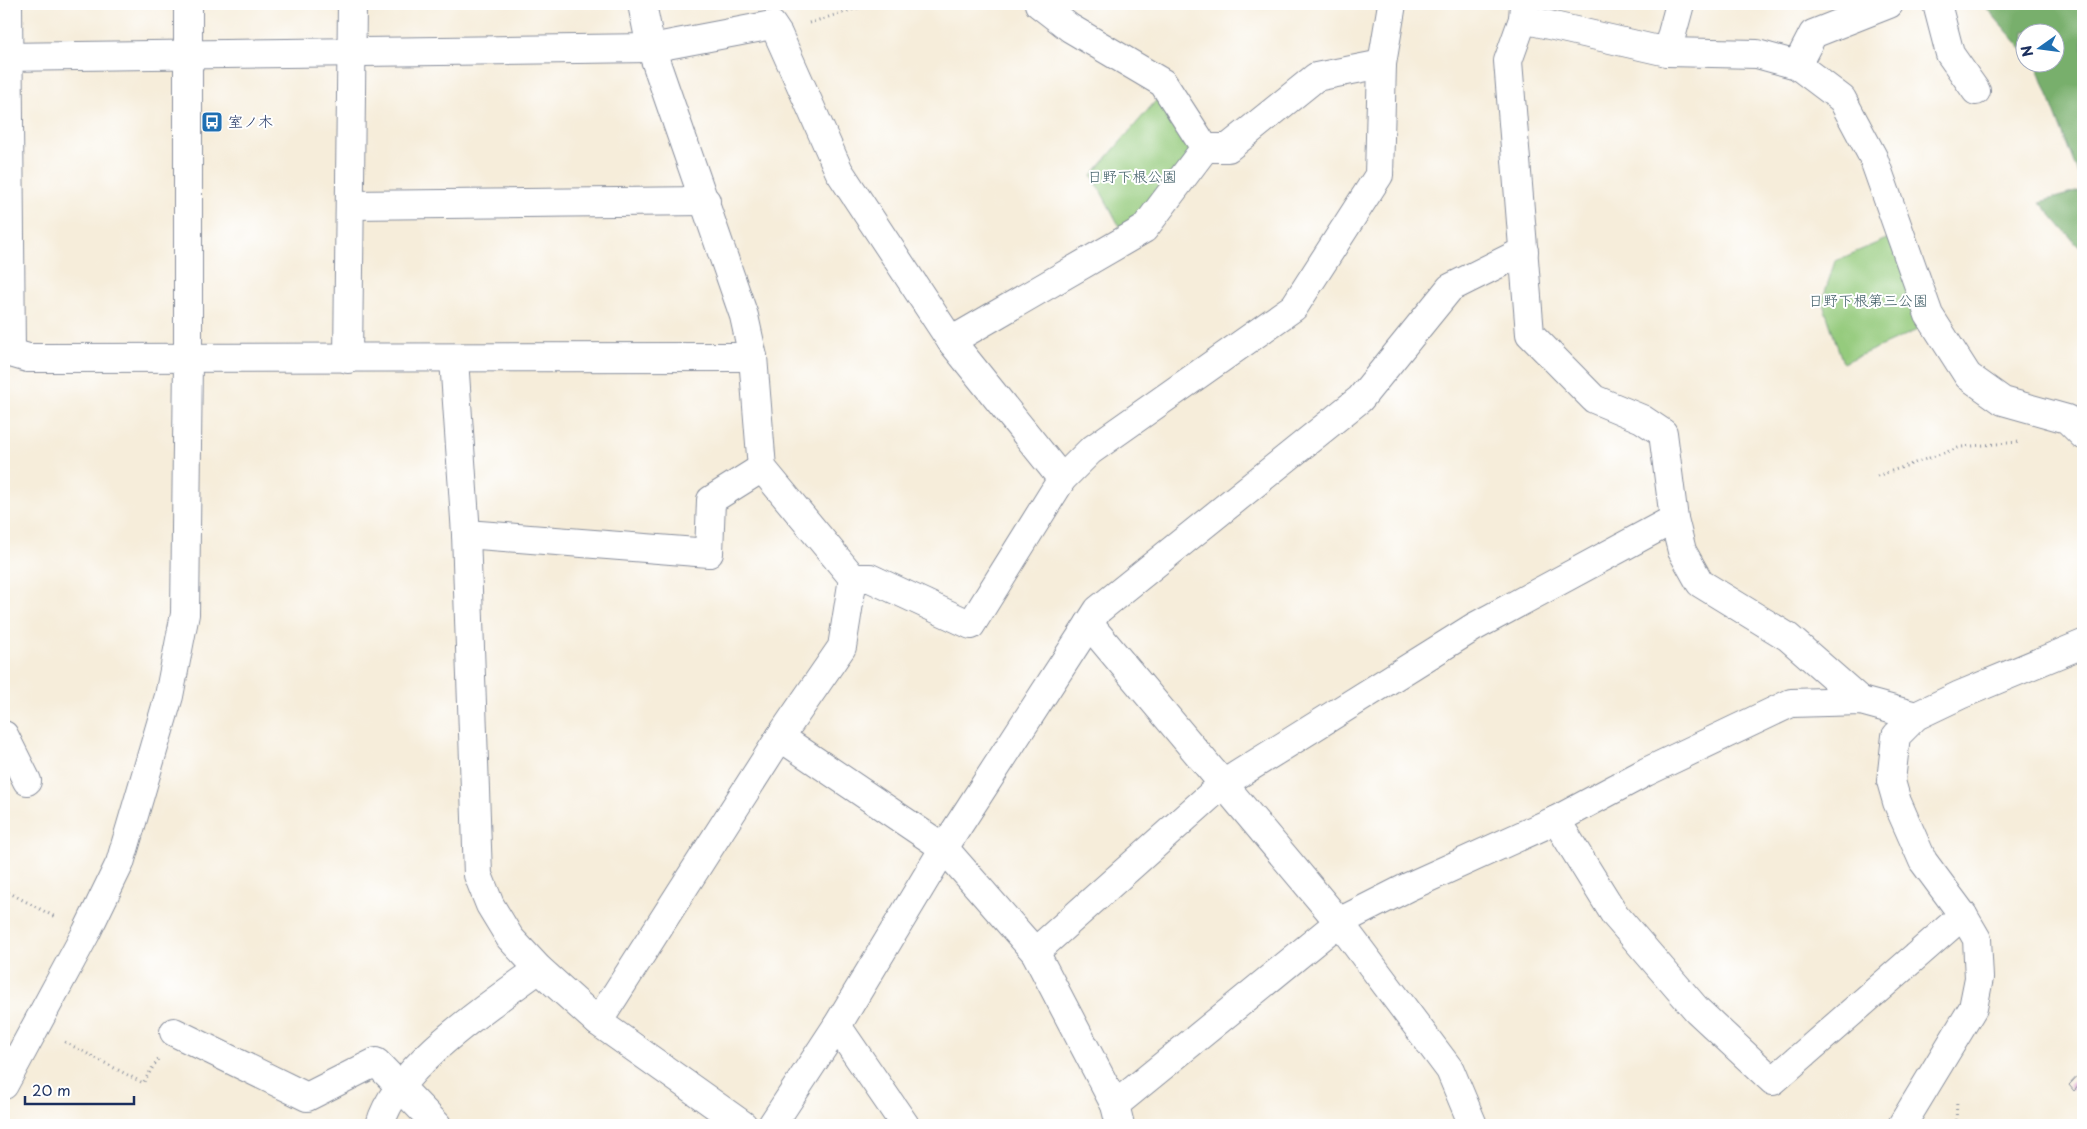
<svg xmlns="http://www.w3.org/2000/svg" width="2087" height="1129" font-family="'Playpen Sans','Klee One',sans-serif">
<rect width="100%" height="100%" fill="#fff"/>
<filter id="ink" filterUnits="userSpaceOnUse"><feTurbulence type="fractalNoise" baseFrequency=".02" numOctaves="2"/><feDisplacementMap in="SourceGraphic" scale="10" xChannelSelector="R" yChannelSelector="G"/><feConvolveMatrix kernelMatrix="1 2 1 2 8 2 1 2 1" color-interpolation-filters="sRGB"/></filter>
<filter id="wash" filterUnits="userSpaceOnUse"><feTurbulence type="fractalNoise" baseFrequency=".0096" numOctaves="4" result="noise"/><feDisplacementMap in="SourceGraphic" scale="20" xChannelSelector="R" yChannelSelector="G"/><feGaussianBlur stdDeviation="1.12" result="paint"/><feColorMatrix in="noise" values="0 0 0 0 0 0 0 0 0 0 0 0 0 0 0 0 0 1.4 0 .05"/><feComposite in="paint" operator="in"/></filter>
<g filter="url(#wash)">
<rect width="100%" height="100%" fill="#f6edda"/>
<g fill="#95cb7d" stroke="#587d6e">
<polygon points="1159,97 1194,148 1139,220 1122,231 1092,175"/>
<polygon points="1891,237 1924,327 1843,363 1822,301 1835,261"/>
</g>
<g fill="#78af6c" stroke="#4a6f65">
<polygon points="1983,4 2083,4 2083,187 2036,63 2054,62 2054,32 2024,32 2024,51"/>
<polygon points="2083,190 2083,247 2077,245 2040,202"/>
</g>
<g id="blocks">
<polygon fill="#dea4cf" points="2083,1070 2083,1081 2074,1091 2069,1085"/>
</g>
</g>
<g filter="url(#ink)">
<use href="#blocks" fill-opacity="0" stroke="#888e9c" stroke-width="1"/>
<g fill="none" stroke-linecap="round" stroke-linejoin="round">
<g stroke="#888e9c" stroke-width="30">
<g id="minor">
<polyline points="8,4 11,353"/>
<polyline points="1039,4 1070,28 1163,83 1205,148 1228,148 1316,77 1382,64"/>
<polyline points="1524,4 1523,19 1508,61 1530,334 1594,399 1642,419 1663,433 1674,519 1682,551 1700,583 1788,637 1861,701"/>
<polyline points="1937,4 1950,54 1976,91"/>
<polyline points="1523,19 1667,52 1680,4"/>
<polyline points="1667,52 1757,54 1797,65 1842,99 1873,157 1929,315 1968,376 2003,401 2067,419 2083,435"/>
<polyline points="4,57 651,48 772,25 778,34 839,171 951,341 1062,479"/>
<polyline points="1797,65 1813,34 1889,4"/>
<polyline points="350,205 706,201"/>
<polyline points="951,341 1144,229 1205,148"/>
<polyline points="4,351 28,358 753,357"/>
<polyline points="348,359 352,4"/>
<polyline points="454,359 466,534 478,875 490,905 510,938 539,969 598,1022 743,1125"/>
<polyline points="466,534 709,553 711,500 762,468"/>
<polyline points="853,578 870,578 971,625 1062,479 1090,451 1294,307 1379,175 1382,64 1392,4"/>
<polyline points="1089,624 1339,922 1450,1070 1473,1125"/>
<polyline points="4,735 27,781"/>
<polyline points="780,737 944,848 1035,952 1115,1105 1120,1125"/>
<polyline points="1556,820 1615,915 1697,1010 1773,1081 1963,915"/>
<polyline points="1035,952 1223,784 1474,627 1674,519"/>
<polyline points="598,1022 780,737 842,647 853,578 762,468 753,357 744,316 651,48 642,4"/>
<polyline points="837,1026 905,1125"/>
<polyline points="174,1032 307,1097 376,1062 437,1125"/>
<polyline points="4,1085 86,933 120,863 169,696 185,614 188,360 188,4"/>
<polyline points="1115,1105 1339,922 1408,887 1556,820 1646,772 1791,703 1861,701 1916,716"/>
<path d="M380 1125C396 1066 490 1005 539 969"/>
<polyline points="772,1125 837,1026 944,848 1098,610 1360,399 1450,288 1524,251"/>
<polyline points="1902,1125 1973,1008 1979,978 1977,939 1963,915 1923,861 1897,802 1891,781 1896,736 1916,716 1960,695 2083,644"/>
</g>
</g>
<g stroke="#888e9c" stroke-width="3" stroke-dasharray="1 4" stroke-linecap="butt">
<polyline points="809,23 871,4"/>
<polyline points="1877,476 1961,447 2019,442"/>
<polyline points="4,890 57,918"/>
<polyline points="65,1042 143,1083 158,1059"/>
<polyline points="1956,1125 1957,1100"/>
</g>
<use href="#minor" stroke="#fff" stroke-width="28"/>
</g>
</g>
<defs>
<g id="bus-square" transform="scale(1.125)"><rect x="-9" y="-9" width="18" height="18" rx="4" fill="#1f6fb2" stroke="#fff"/><path d="M-5-6H5V4H4V6H2V4H-2V6H-4V4H-5ZM-3.5-4V0h7V-4ZM-3.5 1.2v1.5H-2V1.2ZM2 1.2v1.5H3.5V1.2Z" fill="#fff"/></g>
</defs>
<g fill-rule="evenodd">
<use href="#bus-square" x="212" y="122"/>
</g>
<g text-anchor="middle" stroke-width="4" stroke-linejoin="round" paint-order="stroke">
<g font-size="15" fill="#1b2f5e" stroke="#fff" text-anchor="start">
<text x="228" y="127">室ノ木</text>
</g>
<g font-size="15" fill="#405e67" stroke="#fff">
<text x="1132" y="182">日野下根公園</text>
<text x="1868" y="306">日野下根第三公園</text>
</g>
</g>
<rect width="2087" height="1129" fill="none" stroke="#fff" stroke-width="20"/>
<g transform="translate(2040 48) rotate(256)"><circle r="24" fill="#ffffff" stroke="#a4acbf"/>
<path d="M0-4L9 19L0 12L-9 19Z" fill="#1f6fb2"/>
<text y="-8" font-size="14" font-weight="bold" text-anchor="middle" fill="#1b2f5e">N</text>
</g>
<path d="M25 1096v8h109v-8" fill="none" stroke="#1b2f5e" stroke-width="2.5"/>
<text x="32" y="1096" font-size="15" fill="#1b2f5e" stroke="#ffffff" stroke-width="4" paint-order="stroke">20 m</text>
</svg>
